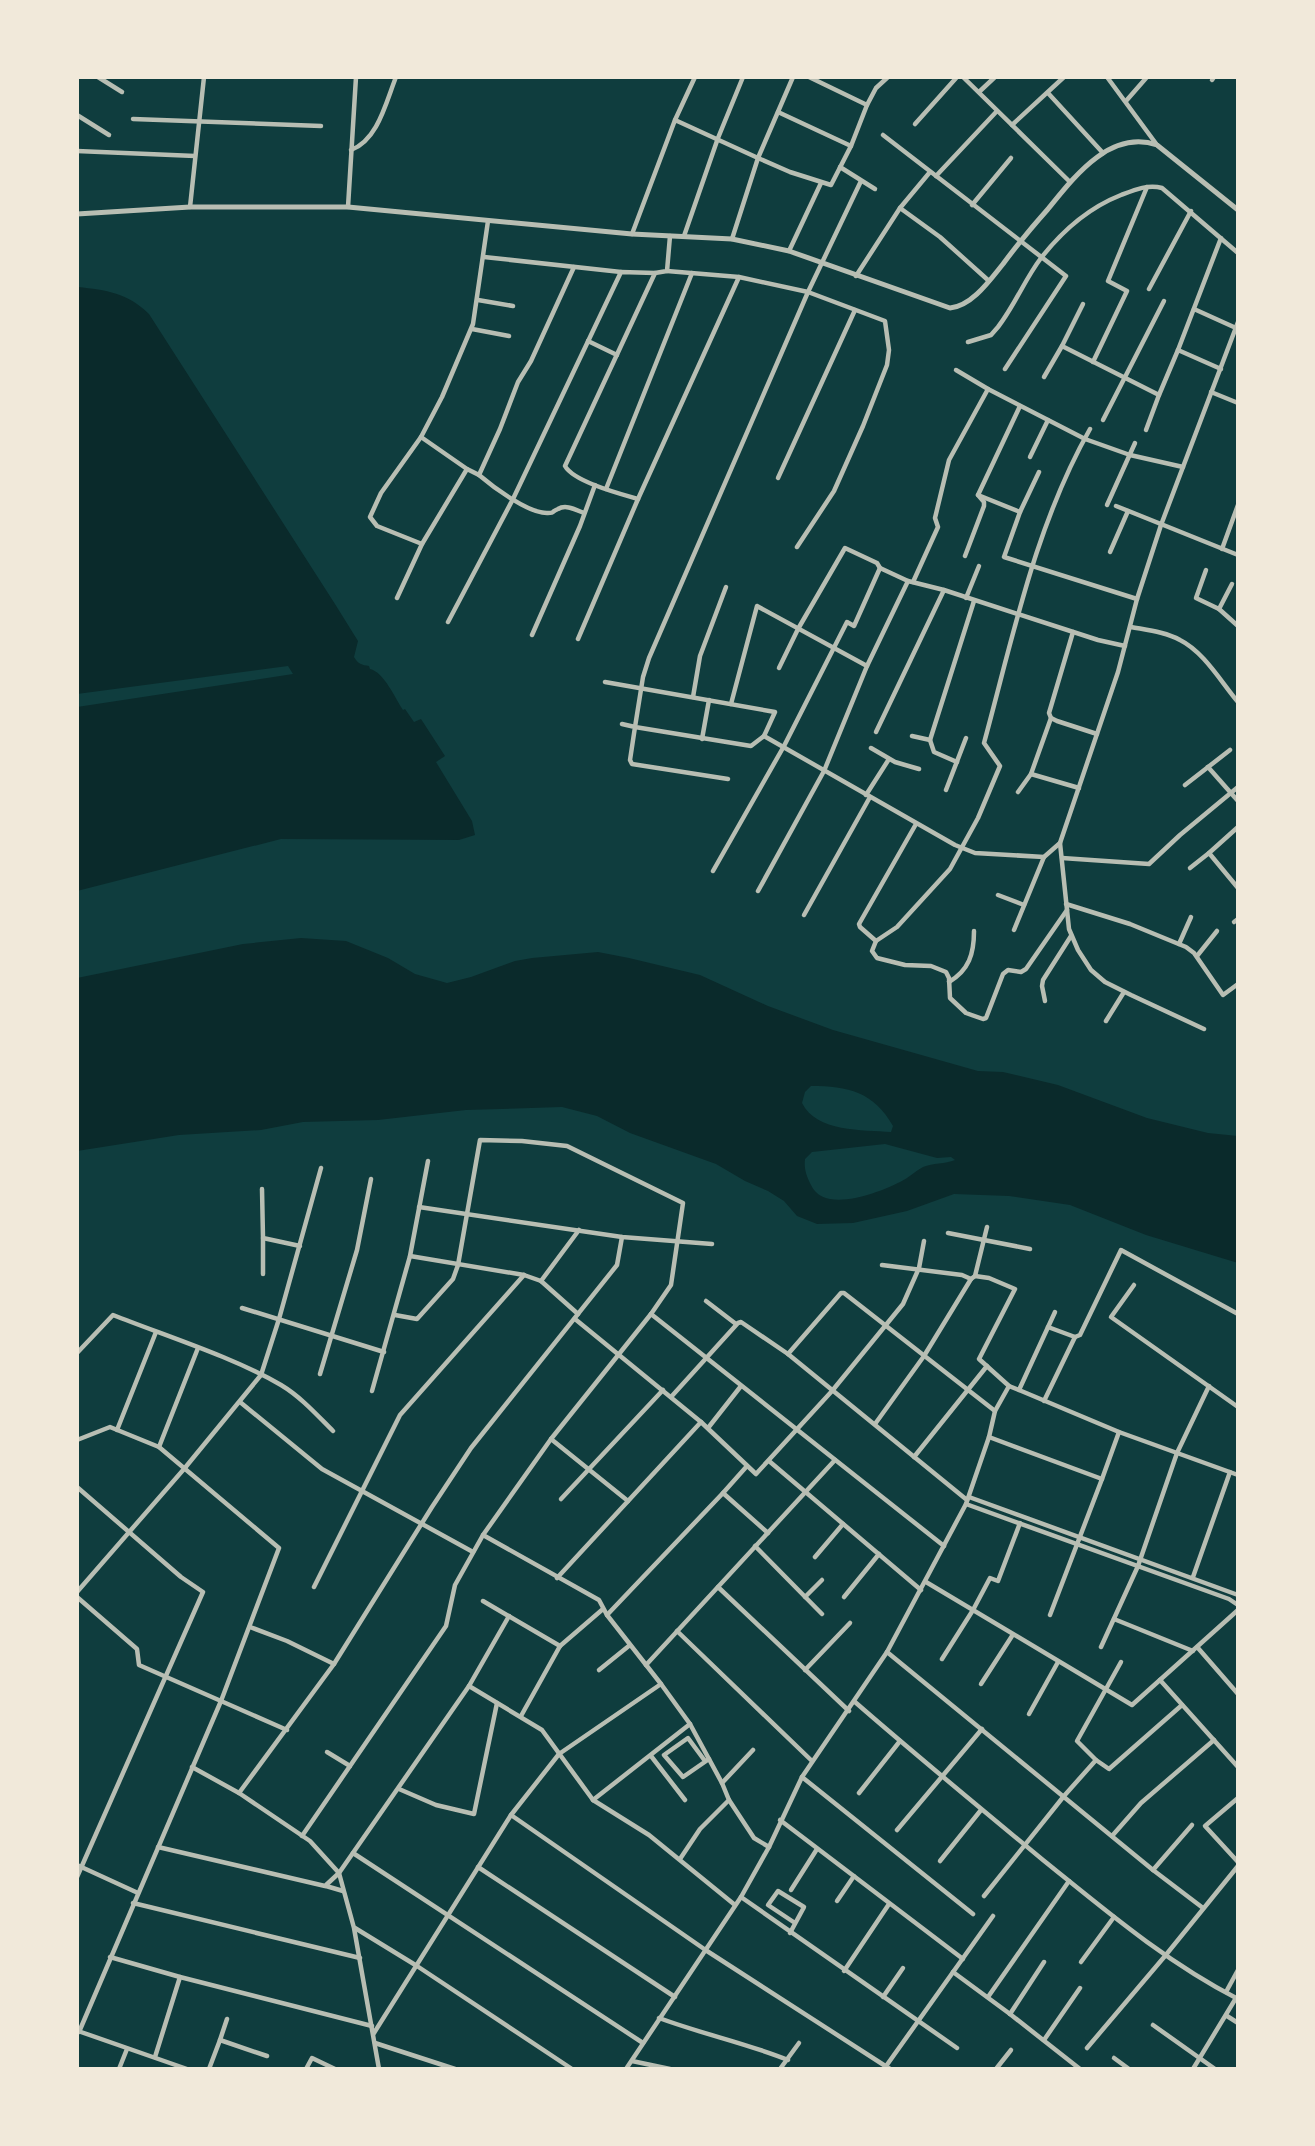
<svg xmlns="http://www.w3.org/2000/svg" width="1315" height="2146" font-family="Lora,serif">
<rect width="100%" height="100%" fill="#0f3d3e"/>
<g fill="#0a2a2b" fill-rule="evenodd">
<path d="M78 287C106 290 128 293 149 314L335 604 358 641 354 657C358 664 362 665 369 666L370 669C384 672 395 698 403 710L405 709 414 722 421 719 445 756 436 762 472 821 475 835 459 840 281 839 77 891V707L293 674 288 666 77 694Z"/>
<path d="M301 938 346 941 388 958 415 974 447 983 471 977 515 961 532 958 598 952 629 958 700 975 768 1006 833 1030 978 1071 1003 1072 1058 1085 1147 1118 1208 1133 1238 1136V1263L1146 1235 1070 1205 1009 1196 954 1194 907 1211 853 1223 817 1224 797 1216 784 1201 768 1191 745 1181 716 1164 630 1133 597 1116 562 1107 466 1110 378 1120 303 1122 261 1130 179 1135 77 1151V978L243 944ZM811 1086C848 1086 874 1092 893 1126L891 1132C863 1130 816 1132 802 1103L805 1092ZM885 1144 937 1158 951 1157 955 1160C945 1164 933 1163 923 1167 915 1171 909 1178 900 1182 878 1193 824 1214 811 1185 806 1175 804 1169 805 1159L812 1152Z"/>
</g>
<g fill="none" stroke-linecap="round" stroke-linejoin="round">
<g stroke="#b8beb3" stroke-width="4.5">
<polyline points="98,77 122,92"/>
<polyline points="793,77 758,158 790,172 831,185 851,146 867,105"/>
<polyline points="809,77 867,105 876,88 888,77"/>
<polyline points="963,77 1070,182"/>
<polyline points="1107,77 1157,145"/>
<polyline points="1212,80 1214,77"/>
<polyline points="979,92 995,77"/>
<polyline points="1048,93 1103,153"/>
<polyline points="1126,101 1147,77"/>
<polyline points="778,112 851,146"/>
<polyline points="77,115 109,135"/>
<polyline points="133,119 321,126"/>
<polyline points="675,120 695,77"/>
<polyline points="915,124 957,77"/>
<polyline points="1012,125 1064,77"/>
<polyline points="883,135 1066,276 1005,369"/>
<path d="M351 150C378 140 386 102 396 77"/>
<polyline points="77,151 195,156"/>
<polyline points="840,167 875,189"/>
<polyline points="936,176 997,111"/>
<polyline points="861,181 808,292 649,658 643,677 635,727 751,746 764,736 955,845 975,853 1044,857 1060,843"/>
<polyline points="972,205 1011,158"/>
<polyline points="190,207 204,77"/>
<polyline points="348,207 356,77"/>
<polyline points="900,208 940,237 989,281"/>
<polyline points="632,234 675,120 758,158 732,239"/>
<polyline points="684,236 718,138 743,77"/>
<polyline points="789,251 821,183"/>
<polyline points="484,257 621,272"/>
<polyline points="667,271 739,277 808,292 885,321 889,350 887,365 863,426 834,491 797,547"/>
<polyline points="655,273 667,271 670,236"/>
<polyline points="856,276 900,208 930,172"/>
<polyline points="1149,289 1191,211"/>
<polyline points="478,300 513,306"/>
<polyline points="1194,309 1236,328"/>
<polyline points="472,329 509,336"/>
<polyline points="588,341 617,355"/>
<path d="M968 342 991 335 998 327C1015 305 1025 279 1041 258 1063 230 1088 208 1121 195 1134 190 1148 184 1162 188L1238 253"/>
<polyline points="1062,346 1083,304"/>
<polyline points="1178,350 1221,238"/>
<polyline points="1093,362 1127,291 1108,281 1147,187"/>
<polyline points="956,370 988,389"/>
<polyline points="1044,377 1062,346 1159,395 1178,350 1221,369"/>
<polyline points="1211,392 1238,403"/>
<polyline points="1103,420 1164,301"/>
<polyline points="1146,430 1159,395"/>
<polyline points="421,437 381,493 370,517 377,526 422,544"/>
<polyline points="1030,457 1048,420"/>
<polyline points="467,469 479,475 500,429 518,382 531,361 574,267"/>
<polyline points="1039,472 1020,512 1004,557 1137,599"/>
<path d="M479 475C493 487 529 514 548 513 556 513 550 512 558 509 566 504 576 510 584 513"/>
<polyline points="778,478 855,310"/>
<polyline points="606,489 692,273"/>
<polyline points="978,495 1020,512"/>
<polyline points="638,499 739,277"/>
<polyline points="1107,505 1135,443"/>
<polyline points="1116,506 1238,555"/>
<polyline points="1222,549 1238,505"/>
<polyline points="1110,552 1128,511"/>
<polyline points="965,556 984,506 984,502 978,495 1020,406"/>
<polyline points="1206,570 1196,598 1219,609"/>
<polyline points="913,582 938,527 935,518 949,460 988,389 1085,439 1130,455 1183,467"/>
<polyline points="1232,584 1219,609 1238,626"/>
<polyline points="397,598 422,544 467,469 421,437 442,397 473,324 488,221"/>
<polyline points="966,598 979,566"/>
<path d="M448 622 513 499 621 272 655 273 565 466C574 482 621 494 638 499L578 639"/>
<path d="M1131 627C1147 630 1166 632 1180 640 1204 652 1221 682 1238 702"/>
<polyline points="1073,632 1049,713 1051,718 1057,721 1097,734"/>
<polyline points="532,635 580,526 595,485"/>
<polyline points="867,666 908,581"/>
<polyline points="779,668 798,629 845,548 877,563 880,568"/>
<polyline points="605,682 775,712 764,736"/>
<polyline points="693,697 700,656 726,587"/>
<polyline points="731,704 757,606 867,666 824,771 758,891"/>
<polyline points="622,724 635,727 630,760 632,764 728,779"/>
<polyline points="876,732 944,590"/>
<polyline points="912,736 930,740 934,752 957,762"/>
<polyline points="702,739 709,700"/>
<polyline points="930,740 974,601"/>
<polyline points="871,748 895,762 919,769"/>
<polyline points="1208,767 1238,801"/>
<polyline points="1031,774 1079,788"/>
<polyline points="1185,785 1230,750"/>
<polyline points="946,790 966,738"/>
<polyline points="1018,792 1031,774 1051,718"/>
<polyline points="866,795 889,759"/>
<polyline points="1209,853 1238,827"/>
<polyline points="1062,858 1149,864 1180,835 1238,787"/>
<polyline points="1190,868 1209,853 1238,888"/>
<polyline points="713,871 784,746 847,622 854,626 880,568 908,581 944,590 1098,640 1125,646"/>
<polyline points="998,895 1024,905"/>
<polyline points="1066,904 1130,924 1186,947 1194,953 1223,995 1238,984"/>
<path d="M1067 910 1026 969 1021 972 1008 970 1003 974 986 1018 983 1019 966 1013 950 998 949 978 946 972 931 966 905 965 877 958 872 951 876 941 897 927 950 869 978 818 1000 766 984 743C1013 637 1035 526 1090 429"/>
<polyline points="804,915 870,797"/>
<polyline points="1234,922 1238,919"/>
<polyline points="1014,930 1044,857"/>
<polyline points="876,941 860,927 859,924 916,824"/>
<polyline points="1179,944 1191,917"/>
<polyline points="1197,956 1217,931"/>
<path d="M949 982C969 970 974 954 974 931"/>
<polyline points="1045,1001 1042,986 1043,980 1071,936"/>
<polyline points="1106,1021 1124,992"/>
<polyline points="1204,1029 1131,995 1105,982 1091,970 1078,950 1069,929 1060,843 1118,672 1137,599 1161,525 1238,322"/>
<polyline points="262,1189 263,1238 300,1246"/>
<polyline points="419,1207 622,1237 712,1244"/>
<polyline points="948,1233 1030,1249"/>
<polyline points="410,1256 524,1275 541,1281 578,1314"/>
<polyline points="882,1265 962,1275 971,1279"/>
<polyline points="263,1274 263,1238"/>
<polyline points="975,1276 989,1278 1015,1289 979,1359 1009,1386 1019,1390 1119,1432 1238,1475"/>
<polyline points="541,1281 579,1230"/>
<polyline points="1134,1285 1111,1317 1238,1407"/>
<polyline points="706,1301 736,1324"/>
<polyline points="242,1308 384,1352"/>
<polyline points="651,1314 944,1546"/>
<polyline points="575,1319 701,1422 756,1474 832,1391 903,1304 919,1268 924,1241"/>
<polyline points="1048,1327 1075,1337 1080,1335 1121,1250 1238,1314"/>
<path d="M77 1353 113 1315C166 1336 233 1357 281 1385 301 1397 317 1415 333 1431"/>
<polyline points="788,1354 841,1293 844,1293 995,1411"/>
<polyline points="320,1374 357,1250 371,1179"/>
<polyline points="1019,1390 1055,1312"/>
<polyline points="372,1391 410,1256 428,1161"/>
<polyline points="671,1397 738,1323 741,1322 788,1354 967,1500"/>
<polyline points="1044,1401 1075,1337"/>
<polyline points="240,1402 322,1469 473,1552"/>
<polyline points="875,1424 924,1356 971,1279 975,1276 987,1227"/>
<polyline points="708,1428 741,1386"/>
<polyline points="117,1430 156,1332"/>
<polyline points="989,1437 1102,1479 1050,1615"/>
<polyline points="551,1439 628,1501"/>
<polyline points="77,1440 110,1427 159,1447 279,1548 221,1701 79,2032"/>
<polyline points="159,1447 198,1348"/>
<polyline points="914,1457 987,1366"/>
<polyline points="769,1461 921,1590"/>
<polyline points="1102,1479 1119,1432"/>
<polyline points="77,1487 181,1577 203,1592 77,1877"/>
<polyline points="723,1493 768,1533"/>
<polyline points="969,1497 1238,1595"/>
<polyline points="561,1499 663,1390"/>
<polyline points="966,1504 1229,1599 1238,1605"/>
<polyline points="483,1535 599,1600 607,1615 661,1684 690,1724 722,1783 729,1800 754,1838 769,1847"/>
<polyline points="755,1546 822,1614"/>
<polyline points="815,1557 843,1524"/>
<polyline points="1193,1577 1230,1472"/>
<polyline points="557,1578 701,1422"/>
<polyline points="926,1582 1132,1705 1238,1610"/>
<polyline points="314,1587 400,1415 524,1275"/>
<polyline points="718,1587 849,1711"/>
<polyline points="77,1592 184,1469 261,1375 279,1319 321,1168"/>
<polyline points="77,1597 137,1649 139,1665 287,1730"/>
<polyline points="805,1597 822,1580"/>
<polyline points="844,1597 879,1554"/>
<polyline points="483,1601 560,1646"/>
<polyline points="607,1615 723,1493 747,1466"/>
<polyline points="1114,1619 1193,1651"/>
<polyline points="250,1627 287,1641 334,1664"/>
<polyline points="677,1631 812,1761"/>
<polyline points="1101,1647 1138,1566 1177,1453 1209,1386"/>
<polyline points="1198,1648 1238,1694"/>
<polyline points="887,1652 1153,1870 1203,1908"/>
<polyline points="942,1659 973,1610 990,1578 998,1581 1020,1523"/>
<polyline points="646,1665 835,1460"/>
<polyline points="599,1670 630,1645"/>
<polyline points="805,1670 850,1623"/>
<polyline points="1160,1680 1238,1767"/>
<polyline points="981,1684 1012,1636"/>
<polyline points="469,1686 542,1730 593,1800 649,1835 735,1905"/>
<path d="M855 1702C917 1756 980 1808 1043 1860 1105 1910 1166 1962 1238 1999"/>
<polyline points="1029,1714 1058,1662"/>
<polyline points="521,1716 560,1646 603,1609"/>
<polyline points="327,1752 350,1766"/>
<polyline points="651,1756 685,1800"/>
<polyline points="1096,1760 1077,1741 1121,1662"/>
<polyline points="705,1761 688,1738 664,1755 683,1777 709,1759"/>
<polyline points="192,1767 239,1793 310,1841 339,1873 354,1928 379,2069"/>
<polyline points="802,1777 973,1914"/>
<polyline points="722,1783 753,1750"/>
<polyline points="399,1789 436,1805 474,1814 497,1703"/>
<polyline points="239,1793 334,1664 432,1507 471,1448 617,1265 622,1237"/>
<polyline points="859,1793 900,1741"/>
<polyline points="1238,1798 1205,1826 1238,1862"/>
<polyline points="593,1800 690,1724"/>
<polyline points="511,1815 707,1951 890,2069"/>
<polyline points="780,1820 963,1959"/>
<polyline points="897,1830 982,1729"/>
<polyline points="302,1836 446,1626 455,1585 483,1535 551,1439 651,1314 671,1285 683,1203 567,1146 522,1141 480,1140 458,1265 453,1279 417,1319 395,1315"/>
<polyline points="1112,1836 1141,1803 1214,1740"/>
<polyline points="158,1847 325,1886 339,1873 469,1686 509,1616"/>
<polyline points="353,1853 643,2043"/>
<polyline points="680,1859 700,1829 729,1800"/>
<polyline points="940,1861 981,1810"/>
<polyline points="77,1865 138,1893"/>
<polyline points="478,1867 675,1997"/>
<polyline points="1153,1870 1192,1825"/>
<polyline points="326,1886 343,1891"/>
<polyline points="791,1890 817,1849"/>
<polyline points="984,1896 1064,1796 1096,1760 1109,1769 1182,1705"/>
<polyline points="741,1897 957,2048"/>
<polyline points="837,1901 854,1876"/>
<polyline points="133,1903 360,1958"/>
<polyline points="355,1928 417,1966 572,2069"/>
<polyline points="790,1933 803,1909 804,1907 778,1891 768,1905 795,1923"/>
<polyline points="110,1957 180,1977 372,2026"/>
<polyline points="1081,1962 1114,1917"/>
<polyline points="844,1971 889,1904"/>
<polyline points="953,1972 1010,2014 1080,2069"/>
<polyline points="1226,1992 1238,1970"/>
<polyline points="883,1997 903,1968"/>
<polyline points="988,1997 1069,1881"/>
<polyline points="1010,2014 1044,1962"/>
<polyline points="1227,2016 1238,2023"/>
<path d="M659 2018C702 2034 746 2043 788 2060"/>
<polyline points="1153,2025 1215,2069"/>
<polyline points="78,2031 187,2069"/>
<polyline points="374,2033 511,1815 559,1754 661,1684"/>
<polyline points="220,2040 227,2019"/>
<polyline points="1044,2040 1080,1988"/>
<polyline points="375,2043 455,2069"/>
<polyline points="1087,2048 1165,1956 1238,1866"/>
<polyline points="155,2057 180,1977"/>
<polyline points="1114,2058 1129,2069"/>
<polyline points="632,2061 670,2069"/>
<polyline points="119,2069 127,2049"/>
<polyline points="209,2069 220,2040 267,2056"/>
<polyline points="306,2069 312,2058 335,2069"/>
<polyline points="626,2069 741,1897 769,1847 802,1777 887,1652 966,1504 989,1437 995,1411 1009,1386"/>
<polyline points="780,2069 799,2043"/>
<polyline points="884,2069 993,1916"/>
<polyline points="996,2069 1011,2050"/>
<polyline points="1193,2069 1236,1998"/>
</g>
<path stroke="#b8beb3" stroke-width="5" d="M77 214 190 207H348L632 234 732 239 789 251 950 308C972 306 990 280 1003 264 1017 245 1032 227 1048 209 1074 177 1110 129 1157 145L1238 210"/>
</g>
<rect width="1315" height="2146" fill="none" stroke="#f1e9da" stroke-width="158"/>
</svg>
